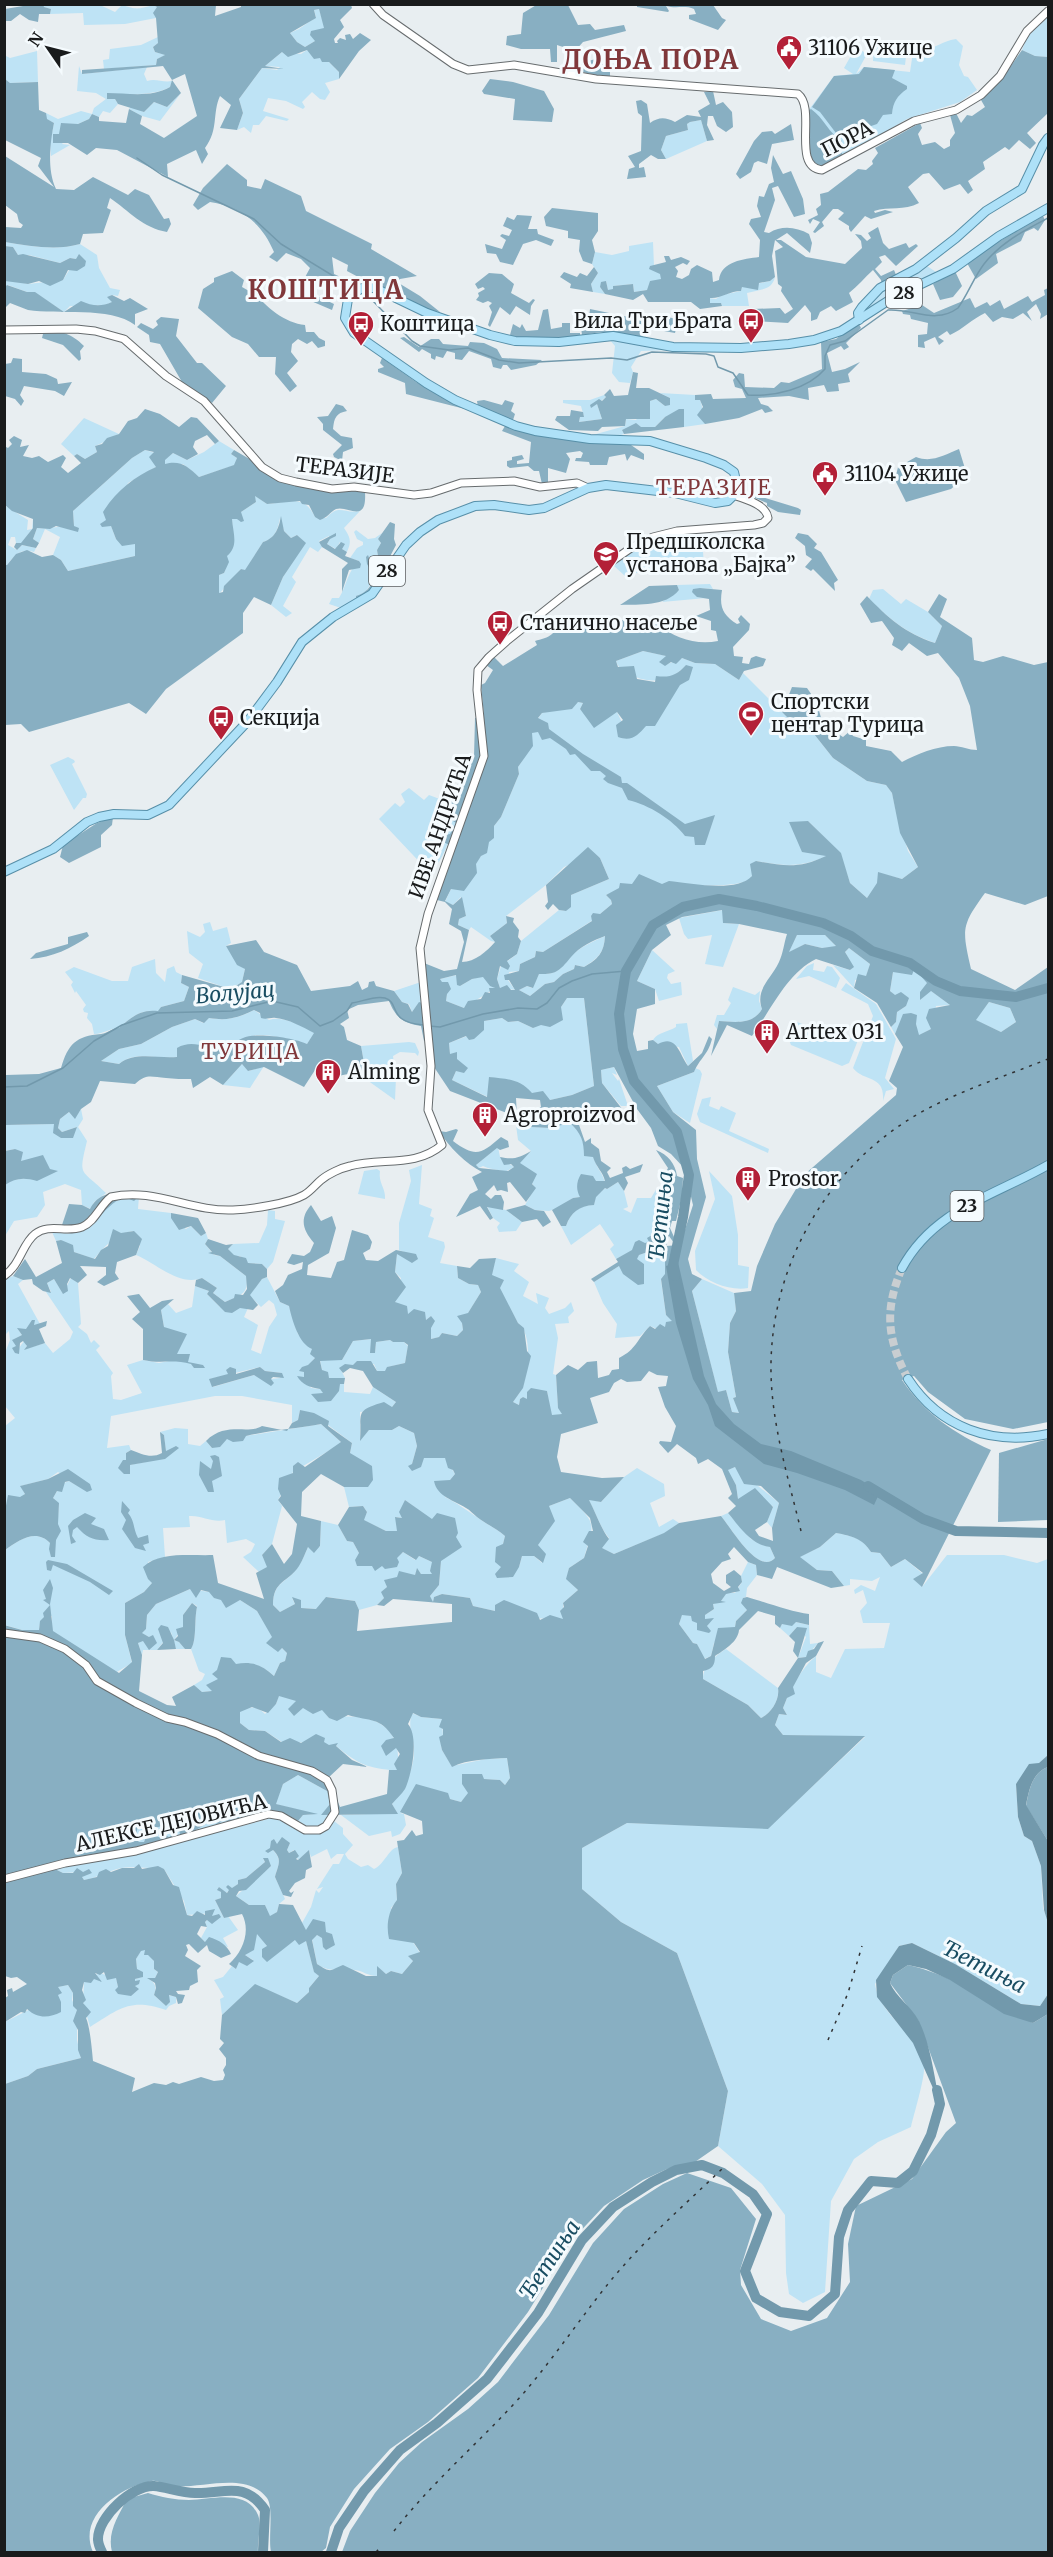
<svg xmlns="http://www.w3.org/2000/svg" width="1053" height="2557" font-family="Merriweather,serif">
<rect width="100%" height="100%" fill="#e8eef1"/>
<g fill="#bee3f5" fill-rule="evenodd">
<path d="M43 5H100L115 12 122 5C137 10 139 9 153 5L157 7 156 18 125 24 84 25 83 13 50 14 51 9 44 7Z"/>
<polygon points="319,9 325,28 315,41 305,47 297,42 290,33 299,29 316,17 314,10"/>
<polygon points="1048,16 1048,57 1035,56 1022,50 1027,37"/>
<polygon points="158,37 158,43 153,47 155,52 166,55 157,59 156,65 104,69 103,60 109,59 110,49 141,45"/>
<path d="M956 39 963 46 959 65 964 76 968 77 977 90 960 102 907 119 834 163 808 111 834 76 853 74 844 68 856 47 867 54 856 74 864 67 910 72 914 45 919 46 922 49C937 49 941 41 956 39Z"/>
<polygon points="874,45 907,48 905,65 873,61"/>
<polygon points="307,50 329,62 339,72 339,79 325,83 330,92 325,100 320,99 312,92 302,102 305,107 303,109 286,101 268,98 263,111 289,119 287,121 266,116 259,125 253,125 251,133 244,127 237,130 243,113 239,99 262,68 277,70 280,67 265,66 282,52 301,54"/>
<polygon points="37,51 38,82 10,83 5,79 4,55 10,58"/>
<path d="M79 66 82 74 147 67 144 74 147 81C156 78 163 83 172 81L170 87C151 97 135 91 115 99L118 104 110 113 103 111 99 117 92 114 89 119 78 124 62 144 70 145 51 156 50 142 54 123 46 119V113L58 119 81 111 92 114 94 108 106 99 96 93 77 91Z"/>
<polygon points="181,93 160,121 142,116 129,109 131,106 144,112 154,102 167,107"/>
<polygon points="701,120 707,141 666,159 661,150 666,136 688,130 687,124 690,122"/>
<path d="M5 242C30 246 56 251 80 244L97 255 99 268 110 288 120 290 118 296 112 295 108 297 113 302 105 305 70 306 64 312 34 292H27L8 285 5 287 6 279 28 284 63 280 76 259 70 258 60 263 29 255H18L13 247 5 246Z"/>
<polygon points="653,242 654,266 661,274 661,279 647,290 634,292 633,284 613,286 613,290 608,290 606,281 600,287 605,294 593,292 591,284 598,273 592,264 595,252 612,255 629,251 629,246"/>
<polygon points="927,266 939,274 919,284 890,293 862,312 883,290"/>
<path d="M775 277C772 291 759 289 747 293L749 306H722L721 303H710L709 298 716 299 722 295 741 291 742 287 770 281Z"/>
<polygon points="609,339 669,350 641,351 631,367 633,372 630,383 619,382 612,373 615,346"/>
<path d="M660 393 695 395V400H700C704 408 701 416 705 424L684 427 683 421 665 417 655 427 622 430 624 434 612 438 589 436 625 426 626 419 636 420 650 401 656 399 665 406 670 398Z"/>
<polygon points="604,395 606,397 597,404 602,419 579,422 580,417 584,417 581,406 563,403 563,400 590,400"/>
<path d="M84 418 119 434C110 437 104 443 95 446L97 452 85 459 77 454 74 456 61 444Z"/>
<polygon points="219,441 234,450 231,454 237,458 235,465 199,477 183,464 165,465 164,460 173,453 187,460 204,452"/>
<path d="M145 450 155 453 156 467 128 483 111 526 116 539 135 544V556L68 571 61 560 53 555 60 537 45 529 39 543 33 539 37 528C50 529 61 526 74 526L73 511 132 458Z"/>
<path d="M254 495 267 504C289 502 304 494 315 517L326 518C340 503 343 514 360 511L344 528C350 537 352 541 347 552L342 549 340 542 336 549 327 544 330 539 329 536 319 541 322 547 318 552 310 547 292 577 296 582 283 606 292 613 286 617 271 605 283 577 305 543 297 535 291 538 284 531 280 518C278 529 275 539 263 542L245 571 241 569 219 594V575L224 573C228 565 226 561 227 553 230 539 233 534 232 519H237L241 512 256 502Z"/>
<path d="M4 505 28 520 27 530 32 529 33 519V528L21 544 16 543 15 537H11L8 545 17 550 22 545 36 548 34 552C21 548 15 555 7 565H4Z"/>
<path d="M356 530 368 539 375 538 382 533 378 539 381 543 377 550 379 562 371 564 368 556 370 571 375 577 365 593 341 608 329 604 332 598H339C347 585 347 572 359 561L350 558 357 548 363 545V542L357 539 354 532Z"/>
<polygon points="661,540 703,551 704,568 660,567 625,576 613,565 631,551"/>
<polygon points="710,584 713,589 700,588 697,597 706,598 662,602 679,590 677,585"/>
<path d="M883 589 901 604 906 599 928 612 942 626 935 643C908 634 889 619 869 599L873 590Z"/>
<path d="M643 651 667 656 660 662 665 665 682 658 695 663 715 664 739 680 743 673 793 723 814 734 833 758 867 781 886 785 892 793 896 811 908 851 918 867 902 879 878 873V883L867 898 850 883 840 853 808 821 827 856C799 868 785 866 756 861 755 866 754 874 750 879 739 890 652 884 632 884L606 895 611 900 612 904 600 914 591 916 593 920 543 952 536 951 535 957 520 964 519 971 509 972 508 980 515 990 500 988 497 979 501 966 517 954 521 941 559 910 566 911 571 895 609 879 600 858 595 854 564 867 546 885 506 916 507 923 490 936 495 942 491 941 471 927 469 930 458 925 459 919 466 916 461 897 453 905 445 902 451 889 481 856 494 826 501 817 519 774 518 767C531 751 529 729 542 713L578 702 583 703 580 709 588 717 617 712 628 735 686 665C672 682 648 685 629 674 623 670 618 668 616 661Z"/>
<polygon points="68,757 74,760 75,762 72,764 87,794 86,798 83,798 74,810 50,765"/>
<path d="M409 788 424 800 429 795 445 801 456 823C447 841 446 859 429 872L379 819 395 803 400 807 405 802 401 794Z"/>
<polygon points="723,910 723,923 739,924 723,967 705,964 712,935 688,939 684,934 679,918"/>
<polygon points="210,922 213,931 227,927 231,943 226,946 245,969 242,982 230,989 198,978 203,964 189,953 187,931 200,937 205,932 203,924"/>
<polygon points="797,935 825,935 837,947 822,948 805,944 788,953"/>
<path d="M605 936C604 953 598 958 584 967L575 965 574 969 563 974 554 982 545 984 530 996 519 990 527 986 532 988 539 974C557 975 560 969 571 956 580 947 594 941 605 936Z"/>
<polygon points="849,948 870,964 866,977 855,980 854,988 833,965 850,970 853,967 845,952"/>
<polygon points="652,950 675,971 668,974 667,978 671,984 681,982 682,995 659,1001 655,989 637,981"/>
<path d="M155 959 156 973 165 982 167 969 174 966 176 972 182 975 181 983 189 987 184 1001 161 1007 158 1012C140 1009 132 1017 119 1028 110 1028 104 1034 94 1034L92 1024 87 1018 88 1013 84 1012 83 1009 86 1005 76 991 75 993 71 985 73 982 65 972 74 967 112 981H128L132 967Z"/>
<polygon points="814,963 813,970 824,972 827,966 832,967 840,978 836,988 809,976 796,979 807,966"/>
<polygon points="915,966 922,970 923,977 928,983 920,1000 930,990 950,1005 936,1006 931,1029 918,1036 916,1024 904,1014 895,1034 891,1027 896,1022 897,1012 906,1006 890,991 893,972"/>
<polygon points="457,975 460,986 472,979 483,976 495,988 464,1008 446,1001 447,994 440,979"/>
<polygon points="421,982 422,1003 419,1003 412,1012 409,1004 402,1002 394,991"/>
<path d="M846 983 876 1004 896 1039 885 1078 894 1089 886 1091 883 1101C885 1074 865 1083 853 1068L873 1016 868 1004 841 990Z"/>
<path d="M733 987 755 995 760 991 759 1001 762 1009C753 1025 736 1022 719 1021L717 1029 714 1025 717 1015H724L731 1003 728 1000Z"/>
<polygon points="567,998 584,998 594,1086 572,1095 550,1100 490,1077 488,1097 452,1080 456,1071 457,1059 450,1054 449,1043 467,1036 484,1021 502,1018 508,1022 518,1021 533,1028 561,1007"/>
<polygon points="989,1002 1010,1008 1016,1022 1001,1032 975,1020"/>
<path d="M254 1010 269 1020C283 1015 302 1026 315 1033L307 1044C292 1041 273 1034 258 1035 245 1036 240 1043 229 1047 221 1050 219 1046 211 1045 200 1045 187 1055 176 1057 157 1060 136 1050 119 1064L101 1061 119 1049 141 1044 172 1027 195 1019 203 1023 209 1018C227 1021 238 1018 254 1010Z"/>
<polygon points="797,1022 849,1042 855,1028 858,1029 860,1035 849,1063 842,1066 791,1045 789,1040"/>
<path d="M687 1023 693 1061 688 1066 679 1047 658 1044 653 1040C658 1032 668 1032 676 1027V1024Z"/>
<polygon points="409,1042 415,1043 419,1052 418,1056 415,1053 400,1052 393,1056 394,1065 391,1074 396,1078 395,1100 367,1080 361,1046"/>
<polygon points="242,1064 249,1071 264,1066 250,1088 223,1085"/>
<polygon points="614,1067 617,1075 612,1073 618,1081 619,1079 628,1106 621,1106 602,1083 601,1070"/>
<polygon points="695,1068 700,1070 702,1074 690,1123 673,1112 657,1086 694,1072"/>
<polygon points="711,1097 709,1106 719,1110 721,1106 736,1113 729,1131 769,1149 768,1153 700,1122 697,1114 702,1099"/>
<path d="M81 1109 83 1119 78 1127 87 1141C78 1178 81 1168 106 1193L94 1202 91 1209 82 1205 81 1190 65 1184 43 1192 45 1205 37 1217 14 1221 5 1236V1185L12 1180 27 1178 15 1149 5 1151V1125L54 1124 61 1138 77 1127 62 1132 58 1128 60 1119 69 1112 75 1118Z"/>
<path d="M529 1123 531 1127 550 1128 570 1123 579 1132 585 1147 584 1151 593 1156C596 1167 602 1172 605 1182L595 1181 580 1195 581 1197 573 1198 558 1208 549 1211 535 1210 525 1205 535 1188 519 1163 531 1151 518 1140 516 1125Z"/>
<path d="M498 1147 500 1157 514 1167 505 1172C497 1169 491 1170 483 1166L479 1168 476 1165Z"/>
<polygon points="422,1165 419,1204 432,1209 430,1216 434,1218 428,1237 444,1242 445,1247 440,1263 457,1266 458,1278 469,1284 478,1285 481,1292 462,1323 463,1330 457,1336 442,1333 439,1337 431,1339 431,1316 426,1320 408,1314 395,1302 401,1278 395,1272 397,1254 412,1255 399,1250 399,1223 411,1181 409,1170"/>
<path d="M377 1169 380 1171C378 1183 386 1188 385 1199L358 1194 364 1171Z"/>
<path d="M709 1171 732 1196 738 1235V1265L749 1267 748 1288C731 1291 708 1283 696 1270L695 1251 715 1199Z"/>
<path d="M618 1182 624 1191 628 1207 623 1209 631 1213 637 1198H651L657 1188 663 1189 666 1194 662 1196 659 1238 616 1259 610 1249 614 1245 600 1224 571 1245 561 1226H566C571 1212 579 1205 594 1205L595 1197 605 1188 607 1189Z"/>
<path d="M139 1196 138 1209 171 1213 172 1218 186 1229 191 1226 201 1236 206 1233 208 1239 205 1244 214 1255 220 1256 246 1276C250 1294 239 1296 225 1302L213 1293 217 1288 202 1278C179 1287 156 1263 136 1255L140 1246 133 1231C118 1233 104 1246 94 1259L74 1252 61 1240 56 1241 52 1232 69 1234C92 1217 110 1197 139 1196Z"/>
<polygon points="487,1206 506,1210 522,1222 516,1231 499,1232 497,1227 500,1223 493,1218"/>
<polygon points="268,1210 275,1211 275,1219 285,1221 273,1262 267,1269 262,1264 248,1263 240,1256 233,1256 228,1249 233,1244 259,1243 267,1225"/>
<path d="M665 1246V1275L661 1280 666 1315 673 1321C665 1328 660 1331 650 1326L640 1336 615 1338 617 1324 603 1303 594 1282 619 1266 636 1259 639 1255Z"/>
<path d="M496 1258 519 1264 514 1271 529 1282 523 1296 538 1304 536 1293 549 1298 545 1308 549 1314 565 1308 571 1302 574 1311 568 1317 569 1323 555 1324 558 1338 553 1374 556 1375 558 1407 563 1414 551 1416 547 1391 527 1400 523 1397 520 1399 519 1405 513 1402C516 1397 521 1392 523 1386 528 1369 533 1335 518 1323L491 1275Z"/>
<path d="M13 1276 23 1280 18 1284 40 1324 26 1329H18L22 1335 13 1340 19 1348 24 1341 27 1346 25 1349 45 1343 53 1353 70 1339 73 1332 46 1292H51L47 1283 54 1279 63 1293 71 1278 78 1283 81 1324 78 1327 87 1334 91 1343 94 1340 100 1346 96 1350 113 1373 111 1376 113 1399 121 1400 142 1393 127 1365 143 1360 159 1363 174 1360 176 1355 164 1327 161 1310 168 1304 176 1313 192 1307 195 1286 209 1291 207 1294 220 1307 248 1308 244 1317 258 1325 251 1350 261 1354 269 1327 277 1315 274 1304 269 1300 261 1307 249 1295 262 1279 267 1277 280 1302 289 1306 298 1334 312 1349 315 1358C305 1369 302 1374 311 1388L320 1389 324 1393 318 1402 339 1384H344V1392L370 1394 373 1387 396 1402 392 1407 360 1412V1440L369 1430H392L399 1426 414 1433 417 1446 412 1464 424 1458H445L455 1474 450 1480 445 1497C457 1503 466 1510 477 1517 486 1524 496 1528 505 1536L503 1544 519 1567 522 1556H534L542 1563 538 1545 549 1506 570 1498C598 1525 594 1523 584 1558L569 1568 567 1579 578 1590 563 1603 564 1619C533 1620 503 1613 473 1606L470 1598 442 1594 434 1597 433 1603 430 1596 439 1585 441 1561 432 1520 405 1500 402 1518 396 1517 398 1531H386L363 1520 367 1512 363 1506 349 1507 344 1487H368L350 1453 352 1443 328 1425 300 1410 298 1420 292 1423V1405L242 1396H215L111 1416 107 1448 129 1445 131 1450 126 1453 130 1473 129 1465 150 1461 166 1452 164 1435 160 1432 175 1428 188 1429V1444L200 1446 206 1441 212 1448 227 1439 321 1424 342 1443 293 1472 278 1500 282 1506 272 1544 262 1555 268 1567 259 1572 243 1557 251 1552 255 1544 246 1539 227 1543 225 1520C212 1523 202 1515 189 1516L190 1527 163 1528 165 1557 148 1562 152 1583 144 1592 125 1603V1635L132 1663 115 1673 52 1631V1616C42 1617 40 1620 39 1630H22L5 1625V1550C19 1540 36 1528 50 1543L56 1540 59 1504 53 1498C57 1491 61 1483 69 1481L87 1491 58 1472 48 1479 21 1486 25 1494 5 1511V1426L15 1418 5 1406V1353L10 1340 9 1331 5 1335V1279ZM260 1367 265 1371 282 1373 280 1378 271 1379 254 1375 213 1387 210 1379Z"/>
<polygon points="702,1279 734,1293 736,1311 730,1323 728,1352 736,1397 733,1398 740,1413 732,1412 726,1390 718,1393 692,1291"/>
<polygon points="371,1339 375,1353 376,1342 390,1340 393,1342 404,1342 408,1346 405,1363 388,1367 386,1371 377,1371 374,1364 353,1365 340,1368 345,1378 329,1378 322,1370 320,1360 342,1360 353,1341"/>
<polygon points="735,1467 779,1503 772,1528 767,1522 773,1506 738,1499 736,1485 727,1470"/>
<path d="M637 1468 664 1484 665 1496 650 1503 659 1527 673 1519 679 1523 665 1533 614 1554 601 1548 609 1538C599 1526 596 1512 588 1499L601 1502 624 1477Z"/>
<path d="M728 1513 751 1539 770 1547 775 1558C759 1576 731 1528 721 1516Z"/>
<path d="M321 1521 338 1525 347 1541 353 1542 366 1566C381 1566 392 1563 403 1552L415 1560 419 1556 432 1562 433 1574H421L417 1569 415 1575 385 1580 387 1587 382 1592 384 1598 377 1605 359 1610 355 1601 327 1597 317 1609 301 1608 292 1598 295 1604 280 1612 273 1605C273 1580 289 1583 299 1565 303 1560 305 1553 308 1547H320Z"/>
<path d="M836 1533C852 1536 862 1537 871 1552L880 1553 891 1567 905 1559 923 1574 922 1587 947 1555H1004L1037 1563 1048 1559V1755L1016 1784 1018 1817 1024 1836 1032 1841 1041 1866 1043 1908 1048 1921V1994L1040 2006 1021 2004 955 1964 912 1943 899 1946 875 1984C880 2017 920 2034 924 2067 925 2078 914 2114 911 2127L878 2142 854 2159 831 2201 825 2292 803 2303 789 2294 786 2273 785 2215 762 2184 718 2146 728 2091 677 1953 621 1922 582 1889V1848L627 1823 768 1828 865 1737 783 1735 775 1725 779 1714 787 1715 783 1708C790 1690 801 1668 816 1656V1672L831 1678 845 1649 884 1648 890 1623H863L860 1611 867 1603 863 1590 855 1594 854 1590 861 1585 875 1591 880 1577 872 1581 850 1579V1585L844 1586 832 1571 817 1570 799 1557 820 1547Z"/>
<polygon points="748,1562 756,1565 757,1575 747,1588 746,1597 743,1598 747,1610 736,1621 735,1627 714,1643 711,1656 704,1659 697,1644 693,1643 679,1624 682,1614 691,1616 707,1626 709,1623 705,1619 705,1615 714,1609 713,1604 721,1601 726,1593 735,1593 742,1582 741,1576"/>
<path d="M190 1589 209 1592 231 1603 240 1600 257 1611 273 1637 267 1643 282 1648 287 1653 285 1661 280 1663 274 1676C251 1655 224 1661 212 1691L202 1692 194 1685 202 1680 205 1674 199 1671 191 1649C197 1639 194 1619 197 1606L192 1603 183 1615V1627L174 1640 179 1642 185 1649H176L171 1632 157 1650H143L142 1655 138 1643 149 1637 141 1633 146 1629 147 1615 156 1604Z"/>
<polygon points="796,1622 809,1625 810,1644 818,1643 806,1657 798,1658 806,1637 797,1627 789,1636 780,1628 782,1624"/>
<path d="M726 1649 778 1688C780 1700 771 1713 761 1718L748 1705 703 1679C703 1665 715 1656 726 1649Z"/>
<path d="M279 1695 297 1701 303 1708 322 1709 329 1718C369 1712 405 1723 397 1771 366 1767 361 1766 336 1746L337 1744 329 1746 324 1743 282 1742 265 1731 249 1730 240 1723V1711C251 1707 256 1705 265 1714L276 1704Z"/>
<path d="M412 1713 421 1717 442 1719 443 1736 440 1737 442 1750 452 1766 486 1759 507 1758 510 1778 505 1785 500 1780 483 1779 461 1802 450 1799 400 1813 404 1814 406 1825 400 1834 392 1837 391 1831 369 1836 341 1815 397 1813 392 1804C404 1789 414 1770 414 1751 414 1736 407 1728 412 1713Z"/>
<polygon points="298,1775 327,1791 330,1804 322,1815 331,1815 320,1827 306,1827 298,1821 303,1815 314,1814 275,1804 283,1784"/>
<polygon points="168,1810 176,1816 180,1835 195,1831 201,1825 211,1821 224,1820 231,1822 184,1837 146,1837 144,1842 139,1842 135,1837 138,1827 146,1831 154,1828"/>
<path d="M276 1817 298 1828H327L334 1821 343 1828V1834L353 1845 345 1854 348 1859 361 1867 368 1865 374 1869C385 1864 388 1849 398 1847L402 1873 396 1884 397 1901 391 1908 420 1953 409 1957 413 1961 402 1974 391 1971 386 1974 377 1967V1976C368 1976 363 1971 355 1970 340 1969 330 1973 317 1964L312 1939 317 1935 323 1938 332 1934 306 1931 302 1923 311 1907 316 1890 319 1893 323 1887 317 1889 333 1864H339L344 1854H337L331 1859 327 1849 311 1857 309 1851 298 1860 294 1850 289 1853 287 1850 290 1843 276 1844 274 1839 273 1850C283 1861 278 1865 275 1877L285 1899 279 1904 277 1912 270 1917 265 1905H249L236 1896 271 1866 263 1859 265 1862 246 1878 238 1880V1884L226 1893 219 1887 218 1890 221 1892V1898L215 1900 224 1918 228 1916 238 1930 223 1938 228 1947 205 1942 201 1938 207 1927 205 1922 212 1916V1913L187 1915 184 1901 164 1869C155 1868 129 1866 121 1868 108 1871 97 1878 84 1880L82 1877 83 1872 63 1873 53 1868 135 1854Z"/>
<polygon points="257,1933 267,1946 285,1947 295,1940 306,1941 314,1971 319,1976 309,1988 309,1992 297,2003 255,1985 222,2015 220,1999 224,1997 214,1980 223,1977 232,1966 236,1969 239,1961 253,1960 245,1955"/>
<path d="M141 1950H145L154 1961V1969L158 1972 155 1978H148C156 1984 157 1987 154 1995L166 2006 168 1995 176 1997V2003L169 2006 166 2010C131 1998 120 2008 90 2027L83 2002 84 1982C105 1969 95 1974 116 1977L118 1987 135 1986 139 1981H135V1979L142 1977 137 1970 136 1959Z"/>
<polygon points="68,1985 73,1993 72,2000 77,2010 77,2040 81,2058 37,2069 28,2076 5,2084 5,2022 58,1995 57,1987"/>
</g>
<g fill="#88afc2" fill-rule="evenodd">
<polygon points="43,4 44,7 51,9 50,14 39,14 38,22 29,20 20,14 11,21 5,21 5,9 23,6 19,5"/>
<polygon points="538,4 568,5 578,25 590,24 595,30 624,25 626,31 583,42 575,51 557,45 557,62 551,62 550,49 521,49 506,45 507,36 521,34 523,13"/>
<path d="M153 5H216L215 16 241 7V5H351L352 8 340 20 344 27 334 39 335 43H338L337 41 340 38 346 40 345 35 350 34 353 39 360 33 371 40 359 51 339 79V72L329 62H322L320 58 314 59 307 50 288 57 282 52 265 66 284 69 262 68 239 99 243 113 237 130 220 128 231 105 220 96C212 114 219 129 205 148L208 154 202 164 196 150 167 164 168 177 117 150 96 148 87 155 68 143H53V134H59L61 123 78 124 89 119 92 114 99 117V121L126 123 129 109 142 116 140 124 164 138 197 116 185 74 172 80 181 93 167 107 154 102 144 112 118 104 115 99H107V93C128 93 151 98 170 87L172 80 163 66 82 74V70L156 65 157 59 165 55 155 52 153 47 158 43 156 18 153 13 157 7ZM319 9 324 28 311 31 310 35 315 41 305 47 297 42 290 33 316 18 314 10Z"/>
<path d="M637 5H713L722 18 726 20 718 30 689 19V15L696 14 694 9C685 5 676 9 666 6L669 11 668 12 637 7Z"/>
<path d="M1022 50 1035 56 1048 57V113L1027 133 1036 143 1030 149 1019 140 1009 150 1005 147 983 162 985 169 968 181 973 190 968 194 960 184 944 190 929 173 923 174 908 187 919 203C904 211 889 206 874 211L875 213 885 210 893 212 871 219 865 216 851 232 849 229V226L838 219 844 213 838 209H833L822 222 824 226 815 233 813 232 820 222 813 219 810 224 808 220 818 215 816 209 821 205 820 194 828 192 858 169 866 170 873 164 872 161 878 153 875 148 920 123 922 128 918 134 922 145 935 142 944 149 950 146V140L955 133 950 115 956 113 961 123 967 115 972 116 985 107 981 100 982 98 1001 80Z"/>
<polygon points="610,55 610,78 563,68"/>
<path d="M864 67 895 70 892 78 907 86V89C897 96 893 102 892 114L883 115 877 124 839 137 820 112 812 107 834 76 859 74Z"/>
<path d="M5 79 10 83 38 82 39 110 46 113 47 119 54 123C50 143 47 170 56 189L74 190 93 177 128 195 135 189 149 195 164 219 169 218 171 224 167 232C143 228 129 211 110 198L107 208 111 210 103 233 83 234 80 244C56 251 30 246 5 242V227L21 228 23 225 19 222 17 214 5 205V156L54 187 38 166 41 158 5 140Z"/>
<polygon points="490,79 513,82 544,91 554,109 552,122 513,120 515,99 484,94 482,91"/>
<path d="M713 91 716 105 723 102 732 112 733 127 726 132 717 126 713 116H708L707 125 714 140 707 141 701 120 690 122 687 124 688 130 666 136 661 150 666 159H658L651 155 639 164V168L644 167 646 177 627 179 629 169 635 167 628 156 641 151 642 116 638 113 636 101 641 100 647 104 650 123C659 117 665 117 675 122L687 115 701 117 698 111 710 104 704 92Z"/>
<path d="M811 109C824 118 829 134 842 141V157L821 167C803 161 809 127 808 111Z"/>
<polygon points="791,124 794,140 772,144 767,164 758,161 754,163 751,172 740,179 736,174 754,141 762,132 772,131 775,134"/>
<path d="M773 155 783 174 791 171 803 199 805 214 794 217 778 186 772 188 775 200 764 232 769 233C782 225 796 227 809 234L812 243 810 253 787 233 776 240H781L806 257 845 264 862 248 861 241 855 234 861 235 867 241 871 238 868 233 878 227 883 243 889 249 906 243 909 248 916 244 918 246 896 266 885 255 879 257 882 262 875 269 881 276 894 270 897 277 905 281 889 290H883L881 280 873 270C864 278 858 286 849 293L853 302 836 311 831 306 820 312 817 319 811 321V313L805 305 788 323 755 321 754 325 742 322 753 309 780 308 785 314 793 309 781 291 782 287 778 284 775 251 783 247 775 240 772 256 775 277 770 281 759 283 758 290 742 287 741 291C730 291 720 299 710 298V303H721L722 306 700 309 691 302H648L643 294 633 300 605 294 600 287 601 282 606 281 608 290 613 289V286L633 284 634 292 647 290 650 281 661 279 660 274 649 269 650 266 666 262 664 256H669L671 260 681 257 690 261 687 265 683 263 675 267 678 271 676 277 682 279 689 275 691 269 697 265 712 272 713 282 719 280C721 261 744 259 759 257L760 240 749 224 751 219 761 217 757 206 759 196 764 197 769 184 774 182 771 168Z"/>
<path d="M227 164 247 180V186L261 189 265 179 301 196 306 211 372 244 371 249 417 276 400 279 397 282 420 296 440 312C406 306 377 287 347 271L348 265 332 257 334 274 358 285 347 291 319 277 315 295 334 304 332 310 304 298 293 281H303L310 268 301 259 286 253 277 262 269 257 274 252C262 223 241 207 210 202L198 210 193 205 203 188Z"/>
<polygon points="552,208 598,213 598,231 592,240 595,252 592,264 583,261 579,251 580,240 568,238 568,231 546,226 544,217"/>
<polygon points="517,215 532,216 528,229 537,229 538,234 554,240 551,246 536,240 523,244 513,265 500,262 496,254 487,253 485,244 502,249 506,240 500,236 502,234 509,236 512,230 503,226 507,217 514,220"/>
<polygon points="1043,216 1045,220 1038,231 1034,228 1025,232 1021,241 996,254 998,263 976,279 967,263 991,246"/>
<polygon points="5,246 13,247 18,255 23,254 60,263 70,258 76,259 79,254 86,261 85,266 77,271 68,270 63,280 50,286 39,281 28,284 5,281"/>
<polygon points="594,267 598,273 591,284 593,292 570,288 571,284 560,277 564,272 577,277 580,273 587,276"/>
<path d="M232 271 244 280 242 287 249 291 253 290C264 306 285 323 305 325L306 332H314L319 338 325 341V346L318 348 312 341 307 344 298 339 292 344 291 352 298 361 287 373 297 386 290 392 275 374 276 357H259L248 344 232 337 198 308 203 289 214 282V278Z"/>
<polygon points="955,271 962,286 953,297 940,300 933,284"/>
<polygon points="489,273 502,274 514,284 511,293 529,303 533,299 535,300 531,306 530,315 516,306 510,315 500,307 490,327 488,325 492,312 489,306 492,303 488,301 483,303 476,300 479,296 478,293 485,289 483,287 478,289 475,284"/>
<path d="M7 285 27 292H35L64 312 81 301C92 306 101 307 112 302L107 297 112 295 124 301 130 298 148 309 135 314V325C110 306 57 315 28 310 22 308 16 305 10 303L5 308V287Z"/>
<path d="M1048 288V314L1040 319 1041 314 1036 304 1027 312 1032 321 1023 313 1013 319 1002 317 993 322 985 313C972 319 963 329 950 335L947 331 938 337 944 341 939 345 935 337 924 342 925 348 918 347V335L927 334 928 323 911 319 910 315 903 314 902 311 922 305 934 313 970 298 975 308 987 302 990 306 1000 300 1004 309 1028 296 1032 302 1045 295 1044 290Z"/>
<polygon points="548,309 551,329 562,327 562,323 570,323 570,333 580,333 580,336 557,340 515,337 510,335 513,324 520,328 522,324 526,331 538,330 543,310"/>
<polygon points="590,309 638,319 669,317 678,320 675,333 664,331 665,325 656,324 646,329 646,334 642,337 601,332 582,335 580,319 589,317"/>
<polygon points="161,317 179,319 176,336 197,363 202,363 226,386 212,403 182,382 160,344 150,342 149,335 137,327 141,323 153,329 158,325 156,321"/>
<polygon points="858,322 861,328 846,343 849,347 844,350 841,346 827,353 832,372 845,369 860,362 848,374 850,382 838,384 839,391 827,392 824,385 808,388 809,400 789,396 758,398 761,404 768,406 773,411 765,413 762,409 739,418 705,424 697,415 703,407 700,400 695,400 695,395 711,394 713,399 746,398 742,389 735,387 733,380 739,373 744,374 745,387 774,388 781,382 789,383 822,369 821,342 836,339"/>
<path d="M44 330C61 331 71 333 84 346L80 351 81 359 79 361 63 345 42 338Z"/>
<polygon points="404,337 419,347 431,339 439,339 443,344 468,346 470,342 484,343 497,349 502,358 542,360 536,365 511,370 507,365 503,365 501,369 493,367 491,359 469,351 462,360 455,359 455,353 447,351 443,358 436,356 435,360 431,358 431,354 422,349 419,352 400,338"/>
<polygon points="13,358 22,359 22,372 46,374 57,379 58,384 72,382 64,396 55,391 24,386 20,395 24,401 21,406 15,399 5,396 5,364 11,363"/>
<polygon points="382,358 416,382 465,409 406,394 405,383 378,372 378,369 384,367 380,363"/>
<polygon points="633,372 638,373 636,388 649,388 670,398 670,405 665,406 656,399 650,401 650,419 626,419 625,426 602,427 598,431 569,430 555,420 557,416 570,416 571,410 583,412 584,417 580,417 579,422 602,419 597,404 591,408 590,405 599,399 602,401 606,397 604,395 610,389 614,396 628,395"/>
<polygon points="484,400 502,405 505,400 514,403 511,411 515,414 513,420 478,407 477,401"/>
<path d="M336 404 343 406 347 411C336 413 334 418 333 429L341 436 352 438 353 448 343 452 342 461 334 457 333 454 342 445 323 430V424L317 417 328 416Z"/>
<path d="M145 409 160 414 179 427 191 417 197 418 219 441 215 444 207 435 195 441 193 447 198 454 187 460 173 453 165 460V464C181 460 188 467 199 477L234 465 237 458 231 454 234 450 284 479 365 492C367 525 348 505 336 509 330 512 327 518 320 520L315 517 309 505 302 504 300 501 267 504 255 496 256 502 241 512 244 521 241 522 237 519H232C233 533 239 546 227 556L229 562 224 573 219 575V593L223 592 224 586 241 569 245 570 263 542C276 538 279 527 281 516L284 531 291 538 297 535 306 543 283 577 271 605 254 597 243 613V633L166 689 146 714 129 703 29 732 21 724 5 725V565H7L16 554 27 550 42 557 53 555 61 560 68 571 135 556V544L122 546 116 539 111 526 102 527 100 524 106 520 103 512C116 491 134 477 156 467L149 457 154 452 145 450 132 458 73 511 74 526 79 528 78 532 56 526 50 529 37 528 33 539 39 543 36 548 22 545 17 550 14 547 16 543H21L33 528V519L12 511 5 505 4 446 8 448 12 444 9 440 14 436 22 440 20 447 29 445 23 456 32 458 39 456 48 462 63 455 66 458 61 467 68 473 81 463 74 456 77 454 85 459 97 452 95 446 102 444 107 438 119 434 128 421 137 418Z"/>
<polygon points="679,409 684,409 684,427 624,434 622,430 636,423 641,427 655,427 665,417"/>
<polygon points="505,426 522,432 552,438 631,445 644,454 644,460 631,455 627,461 625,454 609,457 607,465 590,465 589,462 575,461 576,458 581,458 583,453 580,451 566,453 570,459 566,473 548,468 548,484 542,484 539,471 534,471 528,466 510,468 507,466 507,461 512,460 512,457 522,455 524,459 517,461 517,464 529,463 531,442 502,431"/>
<path d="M959 449 967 475 951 489 906 502 895 480 898 467 916 457C932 463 944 455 959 449Z"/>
<polygon points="755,495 798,508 801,510 800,515 778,512 767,506 767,503 755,498"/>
<path d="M390 522 395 524 394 539 396 545 372 591 356 600V596C366 593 371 587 375 577L367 564 366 557 368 555 371 563 379 562 377 550 381 543 378 539Z"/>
<polygon points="336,533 336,536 330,539 327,544 335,549 341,542 345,544 342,549 347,552 345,556 359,561 361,564 360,568 349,570 342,592 342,569 348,563 322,547 319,542"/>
<polygon points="798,533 808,535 817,544 814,548 821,552 838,580 834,583 835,591 813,569 811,571 805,567 812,559 806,555 805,546 795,538"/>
<path d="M677 585 679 590C665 607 640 604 620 605L649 586Z"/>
<path d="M700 588 722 590C719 607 723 615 737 624L740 623 738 619 741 615 750 624 749 630 733 647 734 656 743 657 742 663 749 664 751 658 756 656 766 659 763 666 744 671 739 680 715 664 695 663 682 658 676 664 671 662 665 666 659 662 666 656 643 651 616 661 618 667 634 666 637 679 655 682 656 676C670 678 677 675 686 665L693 667 689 680 680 685 655 726H646C638 735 632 742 618 737L616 725 623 720 617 712 594 728 580 709 583 703 578 702 572 709 542 713 538 718 548 723 549 729 583 754 621 777 622 783H627L685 824 715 815 705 845H695L694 837 685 836C672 819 649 805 628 800L622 788 608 783 603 779 606 776 600 771H591L575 754 570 755 566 749 550 738 542 740 538 732 532 733 533 746 518 767 519 774 501 817 494 826V838L489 842 487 853 481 856 476 864 477 873 464 891 451 889 445 901 453 905 462 897 466 916 459 919 458 925 469 930 462 962C475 962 487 951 495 942L490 936 507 923 506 916 514 918 513 922 519 930 518 937 521 941 517 954 507 961 510 966 508 970 500 966 497 979 500 988 507 985 511 990H515L509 980H505L504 975 519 971 520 964 535 957 536 951 543 952 592 921 591 916 593 913 600 914 612 904 611 900 606 895 619 888 620 883 632 884 639 874 662 884 669 881C690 883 737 893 752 876L750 864 756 861C784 866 799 869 826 856L802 852 789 822 808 821 841 853 850 883 867 898 877 883 878 872 902 879 918 867 900 833 892 793 886 785 867 781 833 758 814 734 793 723 782 712 792 687 807 688 816 701 823 724 843 737 850 731 853 736 866 740V746L891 751 902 762C917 754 936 746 954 746 961 746 969 750 977 750L970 706 959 678 938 653 927 656 909 643 902 651 892 645 894 638 882 621 871 623 860 604 867 596C887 617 906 634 935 643L942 626 928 612 939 594 947 599 940 617 972 638 974 660 983 662 1003 656 1034 665 1048 662V896L1025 905 985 893C961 926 962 929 971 969L1015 990 1048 967V1422L1013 1429 965 1419 928 1392 914 1376 902 1380C924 1413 955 1434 991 1450L922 1587 913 1579 923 1573 905 1559 891 1567 880 1553 871 1552C862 1538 852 1536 836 1533L820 1547 800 1557 817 1570 832 1571 844 1586 831 1588 777 1567 772 1579 757 1575 756 1565 748 1562 734 1547 728 1554 731 1559 722 1562 711 1574 713 1583 724 1591 731 1587 726 1583V1575L734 1570 741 1576 742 1582 738 1587 740 1591 726 1594 721 1601 726 1602 713 1604 714 1609 705 1615V1619L714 1618 707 1626 711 1631 709 1633 697 1630V1623L692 1621 691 1616 682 1615 679 1624 693 1643 697 1644 705 1659 711 1656 718 1628 735 1627 736 1621 747 1610 741 1603 743 1598 747 1597C765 1602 791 1612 809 1614V1625L796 1622 792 1626 782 1624 780 1628 775 1624V1616L758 1611 739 1630C738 1642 724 1650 715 1656 715 1666 712 1669 703 1671V1679L748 1705 761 1718C771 1713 780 1700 778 1688L798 1658 793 1651 795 1642 789 1636 797 1627 807 1628 798 1658 806 1657 808 1651 814 1649 818 1643 824 1641 816 1656 806 1663 793 1687 795 1694 787 1698 783 1708 787 1715 779 1714 775 1725 783 1735 865 1736 768 1829 627 1823 582 1848V1889L621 1922 677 1953 728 2091 718 2146 692 2164 667 2169 643 2180 604 2206 573 2239 528 2312 478 2378 428 2422 390 2449 354 2489 330 2527 326 2548 321 2552H271C268 2538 274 2508 267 2498 246 2470 199 2490 170 2486 164 2485 158 2480 152 2481 120 2487 77 2516 93 2552H5V2084L28 2076 37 2069 81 2058 78 2050V2030L73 2021 77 2010 73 2006V1993L68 1985 58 1987 62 1993 58 1995 61 2002V2012C49 2018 38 2019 27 2009L25 2013 21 2012 5 2022V1998L8 1996 7 1990 12 1988 13 1992 27 1984 17 1977 11 1978 5 1976V1881L53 1868 63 1873H73L77 1868 83 1872 89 1869 92 1873 82 1877 84 1880 97 1877 99 1872 106 1869 111 1872 122 1868H134L139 1864 142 1869 158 1866 164 1869 173 1885 179 1887 187 1915 192 1916 197 1911 205 1915V1911L215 1909 212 1916 219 1914 221 1917 212 1924 207 1920 205 1922 207 1927 201 1926 197 1934 205 1942 209 1937C219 1940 227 1945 231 1954L221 1958 209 1951 207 1945 198 1953 189 1944 186 1945 188 1950 185 1956 201 1966 197 1970 198 1982 190 1986 189 1990 176 1991 178 1994 185 1995 182 2003 178 2004 176 1997 169 1995 170 2002 166 2006 154 1995 156 1988 155 1983 147 1978H155L158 1972 154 1969V1961L148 1955H144L145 1950 141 1951 136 1959 137 1969 143 1972V1977L135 1979V1981L140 1980 139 1984 135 1986 139 1989 131 1996 118 1994 115 1990 118 1987 116 1978 107 1980 104 1972 100 1975 95 1973 102 1982 94 1979 91 1983 84 1982 82 1990 86 2000 83 2003 91 2012 86 2018C90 2027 92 2050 93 2061L135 2078 132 2092 154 2083 166 2085 173 2082 179 2084 201 2077 214 2081 223 2080 225 2075 223 2070 226 2065V2058L219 2049 224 2043 220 2039 222 2015 255 1984 297 2003 309 1992V1988L319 1976 314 1972 306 1941 299 1945 295 1940 267 1962 262 1957V1949L267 1946 257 1934 254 1950 245 1955 254 1961 247 1966 239 1962 236 1969 229 1964C243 1952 251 1931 242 1914L224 1918 215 1900 221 1898V1892L217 1890 219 1887 227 1893 229 1890 226 1887 228 1885 232 1888 238 1884V1880L246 1878 265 1862 263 1858H268L271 1866 246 1890 239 1891 236 1896 249 1905H265L270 1916 277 1912 279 1904 293 1905 306 1930 313 1919 325 1922 326 1932 332 1934 335 1945 326 1950 323 1947 322 1938 317 1935 312 1940 317 1964C332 1974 330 1970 343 1965L366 1976H377V1966L386 1974 391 1971 402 1974 413 1961 408 1956 420 1952 414 1943 389 1939C386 1926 388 1911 397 1900L396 1884 402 1873 397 1841 404 1840 412 1830 416 1836 423 1834 422 1821 400 1812 416 1784 448 1793 450 1799 461 1802 468 1793 462 1784V1774H482L484 1779 500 1780 505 1785 510 1778 507 1758C489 1759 468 1759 452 1767L442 1750 439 1737 443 1735V1729L439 1727 442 1719 421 1717 413 1713 408 1724C419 1737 412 1774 405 1789 402 1794 396 1799 392 1804L398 1814 321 1815 330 1804 327 1791 298 1775 283 1784 276 1804 318 1814 303 1815 298 1821C263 1798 250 1830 224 1820L218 1824 211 1821 184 1837 180 1835 176 1816 168 1811 173 1820 171 1823 146 1831 138 1827 135 1837 139 1842H144L146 1837H150L154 1832 158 1837H162L164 1834 169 1837 174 1834 179 1837 5 1877 4 1821 6 1818 4 1812V1625L22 1630H39L40 1621 44 1617 43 1613 50 1605 43 1600 46 1599 43 1590 50 1579 53 1588 50 1604 53 1631 119 1673 132 1662 125 1635V1603L144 1592 152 1583 148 1579 143 1567C160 1551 191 1556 213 1555L218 1583 264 1599 256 1573 267 1567 262 1555 272 1544 284 1564 292 1554 297 1524 278 1500 281 1496 278 1489 279 1478 293 1473V1466L298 1462 305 1467 341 1442 321 1424C296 1429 270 1430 246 1436L243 1441 233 1442 227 1439 220 1447 212 1448 206 1441C226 1421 248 1435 262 1426L287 1431 292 1423 298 1420 300 1410 314 1413 329 1421 328 1426 352 1443 350 1453 372 1466 373 1480 368 1487H344L321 1474 302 1492 301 1516 321 1521 320 1546 314 1553 308 1547C305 1553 303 1560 299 1566 288 1583 273 1580 273 1605L280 1612 295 1604 292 1597 301 1600V1608L316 1609 326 1597 355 1601 359 1610 357 1631 452 1622V1604L393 1599 384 1606 377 1605 384 1598 381 1592 387 1587 384 1580 397 1577 399 1571 415 1575 417 1568 421 1574H432L430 1571 432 1562 419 1556 416 1560 403 1552 397 1558 399 1562 397 1567 385 1569 382 1566 375 1571 372 1566H357L355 1560 359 1553 353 1542 347 1541 338 1525 349 1507 363 1506 367 1512 364 1520 386 1531H397L395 1517 402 1518 399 1512 405 1500 432 1519 437 1513 455 1518 458 1533 456 1537 462 1547 441 1561 439 1585 430 1596 433 1602 434 1597 442 1594 470 1598 473 1606 495 1611V1605L504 1600 537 1613 540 1620 550 1615 563 1619 560 1611 564 1607 563 1603 578 1590 566 1579 569 1568 584 1558 588 1546 583 1542 589 1531H593L590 1518 570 1498 549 1506 555 1521 538 1545 546 1554 543 1563 534 1556H522L519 1567 513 1577 497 1578 495 1574 501 1567 495 1562 496 1547 503 1544 505 1536C496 1528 486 1524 477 1517 473 1514 470 1510 466 1508 454 1500 437 1497 434 1481L450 1480 455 1474 453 1470 448 1468 445 1458H424L421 1467 412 1471 408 1466 412 1464 417 1446 414 1433 399 1426 392 1430H369L360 1441C362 1412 354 1411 384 1402L392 1407 396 1402 373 1387 363 1371 350 1368 343 1373 339 1368 345 1364 353 1365 357 1361H371L377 1371H385L387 1367 405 1363 408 1345 404 1342H393L390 1340 376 1342 375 1353H370L371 1339 353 1341 342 1360 320 1361 322 1370 328 1372 329 1378H345L344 1384H340L339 1391 331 1401 318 1402 311 1394 323 1393 320 1389C310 1387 302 1385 297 1376L304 1377V1372L299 1371 302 1367 308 1365 315 1358 310 1354 312 1349C299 1344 292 1320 289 1306L280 1302 275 1291 283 1285 288 1275 302 1269 303 1262 294 1265 287 1263 292 1254 304 1256 310 1252 314 1243C303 1230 299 1219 311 1205L321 1221 332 1216 336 1228 329 1253 308 1265 307 1275 331 1278 337 1262 344 1260 352 1230 368 1235 372 1242 370 1249 363 1253 366 1260 378 1261 396 1250 416 1254 418 1259 412 1263 397 1254 395 1272 406 1287 395 1302 407 1306 408 1314 414 1309 425 1312 426 1320 431 1316 435 1321 431 1328V1339L439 1337 442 1333 457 1336 463 1330 462 1323 457 1316 468 1313 481 1292 478 1285 469 1284 458 1278 457 1266 470 1268 479 1259 496 1258 492 1275 504 1280 500 1288 518 1323 524 1328 527 1351 531 1356 523 1388 513 1402 519 1405 520 1399 523 1397 527 1399V1392L531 1388 547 1391 552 1415 562 1414 558 1408 556 1375 568 1365 578 1370 587 1362 597 1361 598 1378 609 1375 612 1370 619 1369V1358C637 1349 636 1340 650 1326L655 1329 660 1324 665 1327 666 1322 672 1321 666 1315 661 1279 665 1274V1246L639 1255 637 1259 644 1264V1284L638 1285 623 1274 619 1266 594 1282 591 1279 618 1262 616 1259 632 1250 635 1242 639 1240 645 1243 649 1242 647 1238 652 1235 659 1237 662 1196 666 1194 663 1189 670 1180 666 1172 668 1168 656 1150C668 1155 675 1163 677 1176L683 1178 682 1196 676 1221H672L670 1228 674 1237V1243L669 1236 666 1246 680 1245 693 1205 684 1168 671 1154 658 1146 651 1128 637 1109 614 1067 601 1070 602 1083 626 1114 615 1113 613 1110 578 1122 585 1142 591 1138V1143L599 1149 601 1161 611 1168 607 1172 610 1178 623 1173 622 1168 626 1166 630 1169 643 1164 640 1172 625 1177 628 1183 624 1191 618 1182 607 1189 605 1188 596 1197 594 1205C579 1206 571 1212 566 1226H561L552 1210 573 1198 580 1197C576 1190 576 1182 581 1174L593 1176 596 1181H605C603 1172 596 1167 593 1157L584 1156C584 1141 581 1133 570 1123L550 1128 531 1127 529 1123 539 1117 519 1118V1113L541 1107 540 1100 516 1098 517 1117 450 1091 434 1067 424 963 444 971 457 969 464 942 461 931 449 924 452 909 445 902 437 900 450 864 449 845 442 841 444 835 450 834 456 823 450 819 452 815 445 801 453 802 464 762 474 757 475 718 484 716 481 685 485 683 493 670 486 665 494 657 503 666 537 645 535 641C541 639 548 638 552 634 558 629 562 623 571 621 600 615 630 622 659 624 674 639 697 645 718 641L716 631 711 630V621L696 616 710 610 709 599 697 597 692 592 693 589ZM722 910 723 923 739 924 787 934C784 943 783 954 779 962 771 979 755 989 762 1009 753 1025 735 1022 719 1021L711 1056 727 1025 752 1036C771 1010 787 973 816 959L850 970 854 967 845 952 849 948 870 964 866 976 858 974 854 988 877 1003 891 1027 896 1022 897 1012 906 1006 909 998 901 992 895 995 890 991 893 972 912 975 915 967 922 969 919 974 927 983 920 992V1000L931 991 950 1005 929 1009 926 1018 931 1029 919 1035 916 1024 917 1015 911 1013 903 1014 895 1034 903 1047 889 1081 897 1088 896 1095 805 1174 775 1224 757 1266 751 1291 734 1293 736 1311 730 1323 728 1352 736 1397 733 1398 739 1413 732 1412 726 1390 718 1392 692 1291 702 1279 692 1274 688 1259 706 1197 697 1159 696 1130 673 1112 657 1086 694 1072C700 1058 708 1055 712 1039L709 1036 702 1053 688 1066C679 1054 677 1034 658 1044L653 1040 648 1041V1049L637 1051 633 1034 637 1009 655 1004V989L637 981 652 950 671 935 666 925 682 917ZM797 935H825L836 946 822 948 805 944 789 952ZM605 936C604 953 598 959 584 967L575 965 574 969 563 974 554 982 545 984 530 996 519 990 527 986 533 988 539 974C557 975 561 969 571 957 579 947 594 940 605 936ZM456 975 457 985 460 986 472 979 483 977 490 986 495 988H489L490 993 485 992 481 999 468 1001 464 1008 446 1001 447 994 451 989 448 982H442L440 979ZM567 998H584L594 1086 572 1095 550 1100 543 1091 532 1093C520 1079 507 1079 489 1077L487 1097 452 1080 456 1071 464 1073 468 1068 457 1059V1052L450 1054 449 1043 466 1036 469 1040 474 1039 484 1030V1021L502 1018 508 1022 518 1021 533 1028 541 1025 550 1027 563 1020 561 1007ZM989 1002 1010 1008 1016 1022 1001 1032 976 1020ZM649 1371 657 1375 668 1376 666 1386 658 1387 665 1407 676 1426 671 1442 660 1441 659 1443 668 1453 677 1444 696 1458 698 1464 708 1459 722 1469 732 1494 728 1498 736 1506 728 1513C739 1526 751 1545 770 1547L775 1558C759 1576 731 1528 721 1516L679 1523 664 1533 614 1554 602 1548 609 1539C600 1527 596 1513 589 1500L601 1502 624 1477 602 1478 561 1472 557 1457 561 1434 598 1423 590 1398 609 1392 614 1383 621 1379 627 1382 641 1381ZM735 1467 744 1484 761 1486 779 1503 772 1528 773 1541 759 1536 755 1530 767 1522 773 1507 755 1488 738 1499 736 1485 728 1470ZM190 1589 196 1598 201 1590 209 1592 214 1598 221 1600 226 1608 240 1600 257 1611 272 1637 266 1643 278 1652 282 1648 287 1653 285 1661 280 1663 274 1676C262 1665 252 1661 236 1664L231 1658 221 1657 217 1670 212 1674 218 1679 206 1685 212 1691 202 1692 194 1685 172 1697 176 1706 167 1705 139 1691 142 1655 138 1643 143 1641 149 1650 157 1643 153 1635 149 1637 142 1633 146 1629 147 1615 156 1604ZM279 1696 296 1701 288 1709 294 1716 303 1708 313 1714 322 1710 329 1718 337 1721 348 1715C371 1722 379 1716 394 1738L386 1740 381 1746 386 1756 396 1748 400 1754 394 1764 397 1770H389L387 1794 340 1807 328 1778 343 1764 368 1767 352 1760 336 1746 338 1743 329 1745 324 1742 325 1738 316 1734 301 1743 290 1738 281 1742 265 1731 249 1730 240 1723V1712L252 1707 268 1713 276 1704Z"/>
<polygon points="113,817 112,825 101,835 101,847 69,863 60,857 63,845 97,823"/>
<polygon points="588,847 600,858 609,879 571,895 571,907 566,911 559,910 553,904 548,910 545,906 548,902 546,885"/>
<path d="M87 932 89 936C70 949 53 957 30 959L36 953 68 944V937Z"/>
<path d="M256 940 264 952 297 965 311 991 350 986 358 981 362 990 368 987 369 982 374 981 376 986 394 991 402 1002 408 1004 412 1012 419 1002 422 1003 427 1040 424 1041 421 1026C403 1023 396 1018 389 1001L358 1005 347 1010 349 1018 340 1024 344 1027 347 1040 361 1046 367 1080 353 1073 333 1077 317 1067 304 1087 264 1067 248 1071 242 1064 223 1085 210 1077 193 1088 191 1079C183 1079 174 1079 166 1078 151 1077 147 1073 135 1084L100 1081 91 1102 81 1109 75 1119 69 1112 60 1119 58 1128 62 1132 77 1127 73 1138H61L53 1133 54 1124 5 1125 6 1075 39 1074 61 1068C68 1044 76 1036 101 1034 108 1033 112 1028 119 1028 132 1017 140 1009 158 1011L161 1007 184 1001 189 987 181 983 182 975 231 989 242 982 245 969 237 965 226 946ZM254 1010 260 1013 261 1018C267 1020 270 1017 276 1018 288 1019 303 1027 314 1033L307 1044C295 1038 256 1032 243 1038 235 1041 232 1048 223 1049 207 1050 194 1038 177 1048V1057C158 1059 135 1051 119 1064L101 1061 119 1049 141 1044 172 1027 195 1019 204 1023 209 1018C228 1021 237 1018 254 1010Z"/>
<path d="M456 1129 458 1130 453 1141C476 1158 481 1154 501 1137L508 1141 509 1147 500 1150 497 1148 476 1165 479 1168 508 1171 514 1167 511 1164 504 1165 500 1157C513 1160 519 1158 531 1151L520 1163 537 1174 532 1184 536 1188 526 1202 510 1182 507 1183 508 1192 501 1190 497 1191 494 1185 485 1194 491 1199 495 1195H501L504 1202 503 1210 487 1207 493 1218 490 1220 480 1206 456 1217 470 1194 478 1190 472 1177 482 1172C466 1164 449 1147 439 1131L446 1132Z"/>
<path d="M15 1149 23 1152 21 1161 43 1155 50 1169 58 1171 37 1181C24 1177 15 1178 5 1185V1151Z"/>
<path d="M129 1192 139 1196 134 1201 124 1197C100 1207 93 1237 63 1233L62 1225 69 1204 82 1205 90 1209C98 1193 113 1192 129 1192Z"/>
<polygon points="525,1205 535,1210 544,1211 551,1222 543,1227 537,1219 522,1222 506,1210"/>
<polygon points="171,1213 198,1218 206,1233 201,1236 191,1226 179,1230 171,1218"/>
<polygon points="113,1229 121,1233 134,1231 142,1239 136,1255 117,1262 115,1273 119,1279 104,1286 97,1282 106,1275 106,1267 80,1266 87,1275 78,1283 70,1278 67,1284 68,1291 63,1294 54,1279 47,1283 51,1293 43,1291 33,1284 32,1279 23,1280 13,1276 25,1259 36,1277 62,1263 56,1241 61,1240 73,1245 74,1252 95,1259 101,1250 108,1246"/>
<polygon points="208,1239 226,1245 233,1244 228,1249 234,1255 246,1258 248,1263 262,1264 267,1269 267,1277 262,1279 250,1295 258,1305 253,1310 240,1308 232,1313 225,1312 207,1294 209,1291 195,1286 196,1280 202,1278 217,1288 213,1293 225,1302 234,1298 235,1294 243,1295 247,1289 246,1276 220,1256 208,1253 212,1252 205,1244"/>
<path d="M139 1294 150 1308 162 1301 174 1299 161 1310 164 1327 187 1334 177 1354H190L188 1362 203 1365 205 1368H194L191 1364C174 1359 160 1364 143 1360V1329L132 1319 140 1312 127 1296Z"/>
<polygon points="32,1320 35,1320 34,1325 47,1321 46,1326 39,1329 45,1343 24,1350 27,1346 23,1341 20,1343 19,1354 15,1353 12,1348 16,1346 12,1340 22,1335 17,1328 26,1329"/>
<polygon points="230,1367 236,1369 236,1374 260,1367 265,1371 282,1373 284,1378 273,1377 271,1379 274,1383 271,1386 254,1375 212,1387 209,1379 228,1374 226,1370"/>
<path d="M160 1432 164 1435 166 1451 176 1446 179 1448 165 1459 130 1465V1474H124L118 1468 123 1460H126V1453L131 1450C142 1454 151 1459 162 1453Z"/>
<polygon points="1048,1439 1048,1520 998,1522 999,1453"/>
<polygon points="215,1455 219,1457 222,1476 212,1481 214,1492 208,1492 199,1475 200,1461 211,1469 213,1461 210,1456"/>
<path d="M68 1469 90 1484 92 1490 87 1492 69 1481 65 1482 62 1492 57 1491 53 1498 59 1503 58 1524 61 1531 56 1540 55 1557H51L49 1549 50 1543C36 1528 19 1540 5 1550V1511L8 1495 20 1497 25 1494 20 1486 48 1479Z"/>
<path d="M122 1501 130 1510 128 1513C135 1521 133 1529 138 1538L148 1535 149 1543 143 1545 146 1551 135 1548 122 1529 126 1520 121 1512Z"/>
<path d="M85 1513 96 1518 91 1524 104 1529 109 1540C94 1541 87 1538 77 1527L73 1530 72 1536 76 1542 71 1544 68 1526 73 1520Z"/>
<polygon points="48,1560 67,1564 113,1591 109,1595 90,1582 53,1565 51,1571 47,1570 46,1562"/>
<path d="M192 1603 197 1607C194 1620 197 1640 191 1649H185L179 1642 174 1640 176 1649 157 1650 163 1643 158 1629 161 1625 168 1627 174 1640 178 1636 176 1629 183 1627V1615Z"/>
<path d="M1048 1767V1841L1026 1806C1029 1790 1032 1773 1048 1767Z"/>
<path d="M282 1837 290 1843 287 1850 289 1853 295 1850 299 1856 296 1859 298 1860 309 1850 312 1867 306 1870 305 1878 295 1883 289 1891 291 1893 294 1891 291 1897 283 1895 275 1877C278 1865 283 1860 273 1850L268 1853 265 1851 270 1848 271 1841 274 1839 277 1844Z"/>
<path d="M908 1965C952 1975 993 2002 1033 2023L1048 2014V2552H342L350 2531 375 2493 399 2463 422 2442 468 2409 498 2382 549 2315 593 2243 624 2209 663 2184 687 2173 731 2188 756 2219 740 2270 741 2285 761 2319 791 2331 827 2318 850 2282 848 2244 856 2206 912 2179 946 2132 956 2123 918 2020 890 1983 893 1975Z"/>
<path d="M148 2493C161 2497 175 2500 189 2500 211 2500 246 2488 258 2515 262 2525 257 2542 258 2552H112C107 2532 118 2517 127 2499Z"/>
</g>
<g fill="#7299ac">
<polygon points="678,1262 704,1376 716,1404 734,1424 761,1444 791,1451 861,1480 880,1492 874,1505 845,1490 797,1473 764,1464 715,1426 708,1405 693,1379 676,1323 666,1266"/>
<path d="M1048 1755V1767C1032 1773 1029 1790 1026 1805L1048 1841V1923L1044 1910 1041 1866 1032 1841 1024 1836 1018 1817 1016 1784 1029 1764 1039 1763Z"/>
<path d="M912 1943 955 1964 1021 2004 1040 2006 1048 1994V2014L1033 2023 1004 2014 950 1980 926 1969 908 1965 893 1975 890 1983C896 1997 911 2006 919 2021 931 2046 934 2076 940 2104L913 2043 877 1997 876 1980 899 1946Z"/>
</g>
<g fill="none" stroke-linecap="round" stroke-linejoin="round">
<g stroke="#7299ac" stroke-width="1.5">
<polyline points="137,158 162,175 254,219 281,244 353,288"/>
<path d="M360 292 372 300 412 341 420 346 449 350 468 348 499 360 519 363 611 358 627 360 652 352 706 354 714 356 718 367 733 373 748 395C774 397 808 389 825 369V356L830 345 845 341 888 310C912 308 935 325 958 308 968 294 974 277 984 264 1001 242 1025 230 1048 218"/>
<polyline points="429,1026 440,1027 483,1014 518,1008 537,1009 547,1003 559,988 572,981 592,974 626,971"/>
<path d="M4 1087 27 1086 63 1068 94 1041 122 1025 157 1013 232 1011 272 1001 298 1007 320 1026 333 1021 347 1011 352 1003C362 1002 374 995 385 998 401 1003 386 1022 424 1025"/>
</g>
<g stroke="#7299ac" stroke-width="10">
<polyline points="675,1276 673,1265 683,1217 689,1175 677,1132 634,1081 623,1049 619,1014 626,971 653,925 683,907 719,899 757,906 823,923 851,936 872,951 910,963 936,981 960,991 1016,997 1048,988"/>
<polyline points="868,1486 923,1519 956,1531 1048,1533"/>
<path d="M102 2552C100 2548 98 2543 98 2539 98 2517 132 2485 154 2486 166 2487 181 2493 195 2493 224 2494 245 2480 265 2510L263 2552"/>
<polyline points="331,2552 339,2528 364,2491 400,2450 437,2423 487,2379 538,2313 582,2240 613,2207 652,2182 676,2170 702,2165 723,2173 753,2194 767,2214 745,2271 756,2298 780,2312 809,2316 835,2294 839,2237 848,2210 871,2181 898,2183 913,2171 931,2135 940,2104 937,2090"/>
</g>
<path stroke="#c9ced1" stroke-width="8" stroke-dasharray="8 4" stroke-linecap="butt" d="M902 1268C884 1310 887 1339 908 1379"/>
<g stroke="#676c6e" stroke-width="9">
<g id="minor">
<path d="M373 4 383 15 453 64 468 70 514 65 596 79 798 94C817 109 791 167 822 170L914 121 956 110 981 95 1000 76 1027 31 1048 11"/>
<polyline points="4,330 76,329 95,331 124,339 166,376 204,401 262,467 280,478 296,482 332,489 354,487 414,495 431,493 461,483 514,481 540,487 577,483 588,488"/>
<path d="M4 1276C21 1264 22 1244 35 1234 49 1223 66 1233 82 1227 95 1222 100 1205 111 1197 154 1187 191 1212 233 1210 251 1209 288 1204 304 1195 311 1191 316 1184 321 1180 328 1174 341 1168 350 1166 381 1157 415 1168 442 1145L428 1110 431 1066 420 948 428 914 484 756 477 690 478 670 489 657 508 640 572 589 631 548 653 537 677 531 754 525 763 523 768 518C766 504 746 500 734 495"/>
<polyline points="4,1633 40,1638 65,1649 86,1665 97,1681 136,1703 167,1718 185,1722 217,1734 259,1756 312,1771 327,1780 332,1790 335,1812 326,1826 319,1830 305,1830 281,1816 269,1814 136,1851 65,1863 4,1879"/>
</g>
</g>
<g stroke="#578fa8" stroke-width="10">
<g id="major">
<polyline points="859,320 858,313 862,307 880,288 916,269 956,238 986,211 1022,189 1043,145 1048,138"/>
<polyline points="4,872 53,849 87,822 99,817 114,814 148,815 169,805 248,721 277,682 302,642 333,617 372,594 406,545 420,532 438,520 475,506 494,505 529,510 544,508 588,488 606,485 675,493 715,503 728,501 734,495 737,485 734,472 724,465 706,458 650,441 590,439 535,431 516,426 455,400 426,383 354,333 345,318 348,299 353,294 362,288 375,288 427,313 490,335 515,341 559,342 613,336 673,347 741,348 789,344 814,340 841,331 894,297 953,269 999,236 1048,208"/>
<path d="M902 1268C934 1209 994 1196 1048 1165"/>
<path d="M908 1379C940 1428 992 1446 1048 1434"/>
</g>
</g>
<use href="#minor" stroke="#fff" stroke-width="7"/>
<use href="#major" stroke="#aee1f8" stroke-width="8"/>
<g stroke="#303234" stroke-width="1.5" stroke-dasharray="3 6" stroke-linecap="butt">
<path d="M801 1531C790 1485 776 1439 772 1392 762 1277 824 1164 927 1109 965 1089 1008 1075 1048 1059"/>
<polyline points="828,2040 848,1993 862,1946"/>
<path d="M394 2531C433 2481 481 2441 522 2395 554 2358 581 2317 612 2279 646 2238 687 2203 725 2166"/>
<polyline points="376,2552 379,2549"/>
</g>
</g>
<defs>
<g id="civic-pin" transform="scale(1.35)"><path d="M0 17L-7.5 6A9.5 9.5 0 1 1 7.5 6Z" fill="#b32037" stroke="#f5fbfe"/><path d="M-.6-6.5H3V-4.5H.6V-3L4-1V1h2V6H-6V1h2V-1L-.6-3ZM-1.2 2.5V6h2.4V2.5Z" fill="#fff"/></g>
<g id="bus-pin" transform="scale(1.35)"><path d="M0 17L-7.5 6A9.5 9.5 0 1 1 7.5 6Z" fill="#b32037" stroke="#f5fbfe"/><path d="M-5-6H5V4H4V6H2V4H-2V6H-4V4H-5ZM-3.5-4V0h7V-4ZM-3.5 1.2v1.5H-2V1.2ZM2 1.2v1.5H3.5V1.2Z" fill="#fff"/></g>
<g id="school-pin" transform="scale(1.35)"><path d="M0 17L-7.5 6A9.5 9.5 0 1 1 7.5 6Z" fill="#b32037" stroke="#f5fbfe"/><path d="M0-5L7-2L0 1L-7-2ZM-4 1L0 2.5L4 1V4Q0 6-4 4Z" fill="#fff"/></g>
<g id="stadium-pin" transform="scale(1.35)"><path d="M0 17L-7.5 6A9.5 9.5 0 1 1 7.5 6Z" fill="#b32037" stroke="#f5fbfe"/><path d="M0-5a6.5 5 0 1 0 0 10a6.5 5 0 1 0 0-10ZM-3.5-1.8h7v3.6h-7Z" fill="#fff"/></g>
<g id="building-pin" transform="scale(1.35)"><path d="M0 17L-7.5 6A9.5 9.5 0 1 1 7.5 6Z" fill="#b32037" stroke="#f5fbfe"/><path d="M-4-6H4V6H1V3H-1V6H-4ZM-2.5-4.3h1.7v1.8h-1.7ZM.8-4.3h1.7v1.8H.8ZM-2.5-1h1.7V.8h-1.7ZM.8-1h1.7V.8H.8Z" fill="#fff"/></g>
</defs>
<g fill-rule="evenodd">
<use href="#civic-pin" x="789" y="48"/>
<use href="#bus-pin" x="751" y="321"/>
<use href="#bus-pin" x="361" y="324"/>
<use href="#civic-pin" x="825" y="474"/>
<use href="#school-pin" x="606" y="554"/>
<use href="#bus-pin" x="500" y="623"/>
<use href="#stadium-pin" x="751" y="714"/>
<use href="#bus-pin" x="221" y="718"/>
<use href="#building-pin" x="767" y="1032"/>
<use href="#building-pin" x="328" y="1072"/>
<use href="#building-pin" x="485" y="1115"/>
<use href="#building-pin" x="748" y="1179"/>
</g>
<g text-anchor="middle" stroke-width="6" stroke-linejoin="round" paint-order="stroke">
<g fill="#f5fbfe" stroke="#5b5e60" stroke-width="1.5">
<rect x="886" y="278" width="36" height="30" rx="4.5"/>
<rect x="369" y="556" width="36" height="30" rx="4.5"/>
<rect x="950.5" y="1191" width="33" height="30" rx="4.5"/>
</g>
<g font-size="18" font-weight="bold" fill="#191b1c">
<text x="904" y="299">28</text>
<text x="387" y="577">28</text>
<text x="967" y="1212">23</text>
</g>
<g font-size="20" fill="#191b1c" stroke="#f5fbfe" text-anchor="start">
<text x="808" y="55">31106 Ужице</text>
<text x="732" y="328" text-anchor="end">Вила Три Брата</text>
<text x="380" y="331">Коштица</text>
<text x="844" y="481">31104 Ужице</text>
<text x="626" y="549">Предшколска<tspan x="626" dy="23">установа „Бајка”</tspan></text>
<text x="520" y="630">Станично насеље</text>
<text x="771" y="709">Спортски<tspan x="771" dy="23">центар Турица</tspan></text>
<text x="240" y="725">Секција</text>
<text x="786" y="1039">Arttex 031</text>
<text x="348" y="1079">Alming</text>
<text x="504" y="1122">Agroproizvod</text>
<text x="768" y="1186">Prostor</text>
</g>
<g font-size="20" fill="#191b1c" stroke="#f5fbfe">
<text transform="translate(847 139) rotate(-27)" y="7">ПОРА</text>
<text transform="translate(345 470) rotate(7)" y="7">ТЕРАЗИЈЕ</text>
<text transform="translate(440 826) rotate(-71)" y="7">ИВЕ АНДРИЋА</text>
<text transform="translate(171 1823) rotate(-13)" y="7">АЛЕКСЕ ДЕЈОВИЋА</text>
</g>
<g font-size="21" letter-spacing="1.5" fill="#80383b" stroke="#f5fbfe">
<text x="714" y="495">ТЕРАЗИЈЕ</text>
<text x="251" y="1059">ТУРИЦА</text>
</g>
<g font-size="21" font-style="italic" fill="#194d62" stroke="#f5fbfe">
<text transform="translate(235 993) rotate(-5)" y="7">Волујац</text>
<text transform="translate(661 1216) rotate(-84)" y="7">Ђетиња</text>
<text transform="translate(984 1967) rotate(27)" y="7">Ђетиња</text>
<text transform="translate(550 2260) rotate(-56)" y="7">Ђетиња</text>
</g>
<g font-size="26" font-weight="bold" letter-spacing="1.5" fill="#80383b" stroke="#f5fbfe">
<text x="651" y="69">ДОЊА ПОРА</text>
<text x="326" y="299">КОШТИЦА</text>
</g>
</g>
<rect width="1053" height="2557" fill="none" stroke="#191b1c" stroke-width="12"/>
<g transform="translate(48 48) rotate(305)" stroke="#f5fbfe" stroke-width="4.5" paint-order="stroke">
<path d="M0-4.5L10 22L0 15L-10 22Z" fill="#191b1c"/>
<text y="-9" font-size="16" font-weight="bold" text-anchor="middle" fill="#191b1c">N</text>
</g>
</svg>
